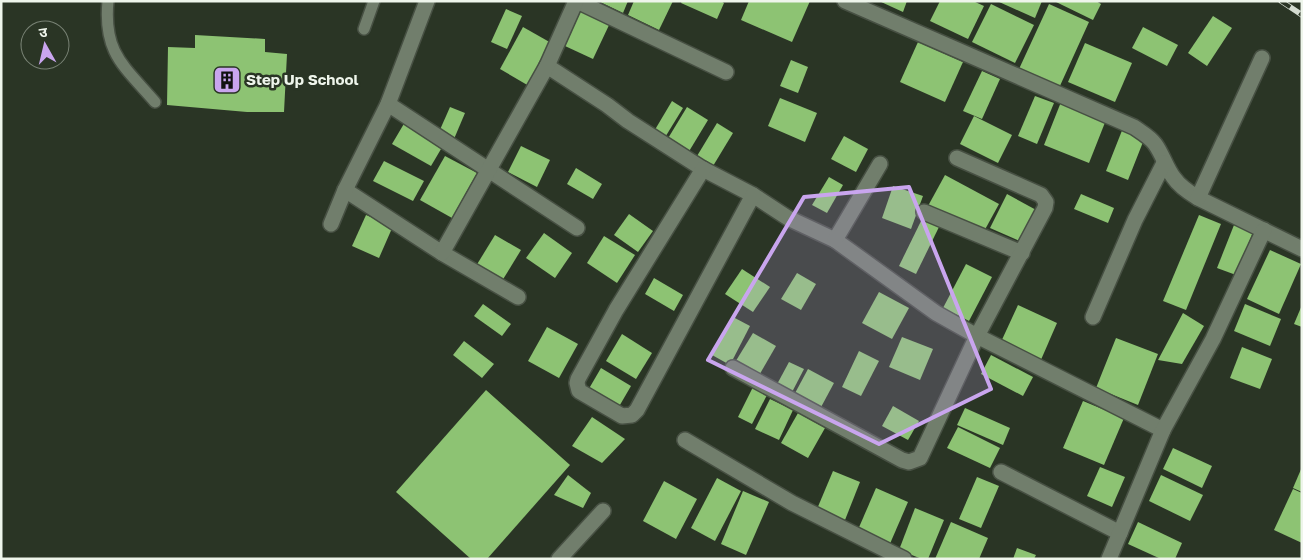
<svg xmlns="http://www.w3.org/2000/svg" width="1303" height="560" font-family="'Golos Text','Noto Sans Devanagari',sans-serif">
<rect width="100%" height="100%" fill="#2a3525"/>
<g fill="#8dc373">
<polygon points="598,1 628,1 623,13"/>
<polygon points="634,1 673,1 659,30 628,15"/>
<polygon points="682,1 721,1 724,3 717,19 681,3"/>
<polygon points="749,1 810,1 792,42 741,20"/>
<polygon points="879,1 907,1 903,12"/>
<polygon points="940,1 973,1 984,6 968,39 930,21"/>
<polygon points="997,1 1042,1 1035,18"/>
<polygon points="1054,1 1096,1 1101,4 1093,20"/>
<polygon points="991,4 1034,25 1015,63 972,42"/>
<polygon points="1049,4 1089,22 1059,88 1019,69"/>
<polygon points="506,9 522,16 507,49 491,42"/>
<polygon points="581,10 610,23 593,59 565,46"/>
<polygon points="1213,16 1232,28 1207,66 1188,53"/>
<polygon points="523,27 553,44 529,86 500,69"/>
<polygon points="1143,27 1178,45 1167,66 1132,48"/>
<polygon points="195,35 265,39 265,52 287,54 284,112 247,112 167,105 168,47 195,48"/>
<polygon points="918,42 963,62 945,102 900,82"/>
<polygon points="1085,43 1132,63 1115,102 1068,82"/>
<polygon points="791,60 808,67 798,93 780,86"/>
<polygon points="982,71 1000,79 982,119 963,111"/>
<polygon points="1035,96 1054,103 1037,144 1018,136"/>
<polygon points="780,98 817,113 805,142 768,126"/>
<polygon points="672,101 683,108 664,139 653,133"/>
<polygon points="1061,102 1106,120 1089,163 1044,145"/>
<polygon points="450,107 465,113 454,139 439,132"/>
<polygon points="687,107 708,120 688,153 667,140"/>
<polygon points="974,116 1012,135 998,163 960,144"/>
<polygon points="405,122 444,144 431,166 392,144"/>
<polygon points="717,123 733,133 710,171 694,161"/>
<polygon points="1123,128 1145,137 1128,180 1106,171"/>
<polygon points="844,136 868,149 856,172 831,159"/>
<polygon points="521,146 550,160 537,187 508,172"/>
<polygon points="445,156 477,173 452,218 420,200"/>
<polygon points="384,161 424,181 413,201 373,181"/>
<polygon points="576,168 602,184 593,199 567,184"/>
<polygon points="945,175 999,204 982,235 928,206"/>
<polygon points="829,177 843,185 827,213 812,205"/>
<polygon points="893,186 923,196 911,229 882,218"/>
<polygon points="1007,194 1038,211 1022,242 990,228"/>
<polygon points="1081,194 1114,208 1108,223 1074,209"/>
<polygon points="629,214 653,231 638,252 614,235"/>
<polygon points="366,215 393,226 379,258 352,246"/>
<polygon points="1199,215 1221,224 1186,310 1163,301"/>
<polygon points="922,219 939,227 916,274 899,266"/>
<polygon points="1234,225 1253,232 1236,275 1217,268"/>
<polygon points="544,233 572,253 555,278 526,258"/>
<polygon points="495,235 521,250 502,281 476,266"/>
<polygon points="604,236 635,255 617,283 587,263"/>
<polygon points="1270,250 1301,264 1279,314 1247,299"/>
<polygon points="966,264 992,277 969,321 943,308"/>
<polygon points="742,269 770,287 753,312 725,294"/>
<polygon points="797,273 816,284 801,310 781,299"/>
<polygon points="654,278 683,295 674,311 645,294"/>
<polygon points="879,292 909,308 892,339 862,323"/>
<polygon points="483,304 511,324 502,336 474,316"/>
<polygon points="1245,304 1281,319 1270,346 1234,331"/>
<polygon points="1018,305 1057,323 1040,362 1000,344"/>
<polygon points="1302,305 1302,327 1294,324"/>
<polygon points="1183,313 1204,326 1182,364 1158,360"/>
<polygon points="733,317 750,326 730,365 712,355"/>
<polygon points="547,327 578,344 559,378 528,361"/>
<polygon points="753,333 776,346 757,379 734,364"/>
<polygon points="622,334 652,353 636,379 606,361"/>
<polygon points="902,337 933,349 920,380 889,367"/>
<polygon points="1116,338 1158,354 1138,405 1096,388"/>
<polygon points="464,341 494,364 482,378 453,355"/>
<polygon points="1242,347 1272,359 1260,389 1230,378"/>
<polygon points="859,351 879,361 861,396 842,387"/>
<polygon points="991,355 1033,377 1023,396 981,374"/>
<polygon points="789,362 804,369 790,396 775,388"/>
<polygon points="601,368 631,386 617,410 587,392"/>
<polygon points="808,369 834,383 820,409 794,395"/>
<polygon points="753,387 767,395 752,424 738,417"/>
<polygon points="486,390 570,465 487,559 471,559 396,492"/>
<polygon points="770,399 793,410 779,440 755,429"/>
<polygon points="1083,401 1124,418 1104,465 1063,448"/>
<polygon points="893,406 919,421 908,440 882,426"/>
<polygon points="965,408 1010,428 1003,445 957,425"/>
<polygon points="798,413 825,428 808,458 781,443"/>
<polygon points="592,417 625,439 602,463 572,446"/>
<polygon points="958,427 1000,448 990,468 947,448"/>
<polygon points="1173,448 1212,466 1202,488 1163,469"/>
<polygon points="1100,467 1125,477 1112,507 1087,496"/>
<polygon points="1302,467 1302,492 1293,488"/>
<polygon points="833,471 860,482 845,520 817,509"/>
<polygon points="568,475 591,493 583,508 554,495"/>
<polygon points="1161,475 1203,495 1190,521 1149,501"/>
<polygon points="977,477 999,486 981,528 959,519"/>
<polygon points="717,478 741,491 715,541 691,528"/>
<polygon points="664,481 697,499 676,539 643,521"/>
<polygon points="876,488 908,502 889,546 857,532"/>
<polygon points="1293,489 1302,493 1302,543 1274,530"/>
<polygon points="743,491 769,502 746,555 721,544"/>
<polygon points="915,508 944,520 928,559 922,559 899,550"/>
<polygon points="951,522 988,538 979,559 935,559"/>
<polygon points="1138,522 1182,543 1175,559 1161,559 1128,544"/>
<polygon points="1017,548 1036,555 1034,559 1013,559"/>
</g>
<g fill="none" stroke-linecap="round" stroke-linejoin="round">
<g stroke="#475043" stroke-width="14">
<g id="service">
<path d="M108 1C103 53 124 66 155 102"/>
<polyline points="364,29 374,1"/>
</g>
</g>
<g stroke="#475043" stroke-width="18">
<g id="minor">
<polyline points="577,1 726,72"/>
<path d="M845 1 1134 127C1141 132 1150 137 1155 144 1163 155 1166 168 1174 178 1180 187 1190 193 1198 198L1302 249"/>
<polyline points="547,66 607,105 628,121 703,169 753,195 788,218 835,240 936,313 977,336 1163,430"/>
<polyline points="388,104 577,228"/>
<polyline points="703,169 616,310 578,379 577,383 579,391 622,416 632,415 637,410 753,195"/>
<polyline points="345,190 442,253 518,297"/>
<polyline points="1198,198 1262,58"/>
<polyline points="924,212 1022,253"/>
<polyline points="331,224 345,190 388,104 427,1"/>
<polyline points="835,240 880,164"/>
<polyline points="442,253 547,66 576,1"/>
<polyline points="1093,317 1135,220 1164,163"/>
<polyline points="733,368 902,460 909,462 920,458 977,336 1045,208 1046,202 1041,195 957,158"/>
<polyline points="685,440 792,503 904,559"/>
<polyline points="1001,472 1120,533"/>
<polyline points="559,559 603,511"/>
<polyline points="1109,559 1163,430 1213,339 1264,230"/>
</g>
</g>
<use href="#service" stroke="#717e6c" stroke-width="11"/>
<use href="#minor" stroke="#717e6c" stroke-width="15"/>
<g stroke="#d4dcd1" stroke-width="5.5">
<polyline id="rail" points="1281,1 1302,15"/>
</g>
<use href="#rail" stroke="#2a3525" stroke-width="4" stroke-dasharray="11" stroke-linecap="butt"/>
</g>
<path fill="#c9a5ee" fill-opacity="0.2" stroke="#c9a5ee" stroke-width="4" stroke-linejoin="round" d="M909 187 991 389 879 444 708 360 804 197Z"/>
<defs>
<g id="building-square" transform="scale(1.4375)"><rect x="-9" y="-9" width="18" height="18" rx="4" fill="#c9a5ee" stroke="#2a3525"/><path d="M-4-6H4V6H1V3H-1V6H-4ZM-2.5-4.3h1.7v1.8h-1.7ZM.8-4.3h1.7v1.8H.8ZM-2.5-1h1.7V.8h-1.7ZM.8-1h1.7V.8H.8Z" fill="#111"/></g>
</defs>
<g fill-rule="evenodd">
<use href="#building-square" x="227" y="80"/>
</g>
<g text-anchor="middle" stroke-width="5" stroke-linejoin="round" paint-order="stroke">
<g font-size="15" font-weight="bold" fill="#eef5eb" stroke="#2a3525" text-anchor="start">
<text x="246" y="85">Step Up School</text>
</g>
</g>
<rect width="1303" height="560" fill="none" stroke="#eef5eb" stroke-width="5"/>
<g transform="translate(45 45) rotate(352)"><circle r="24" fill="#2a3525" stroke="#788274"/>
<path d="M0-4L9 19L0 12L-9 19Z" fill="#c9a5ee"/>
<text y="-8" font-size="14" font-weight="bold" text-anchor="middle" fill="#eef5eb">उ</text>
</g>
</svg>
